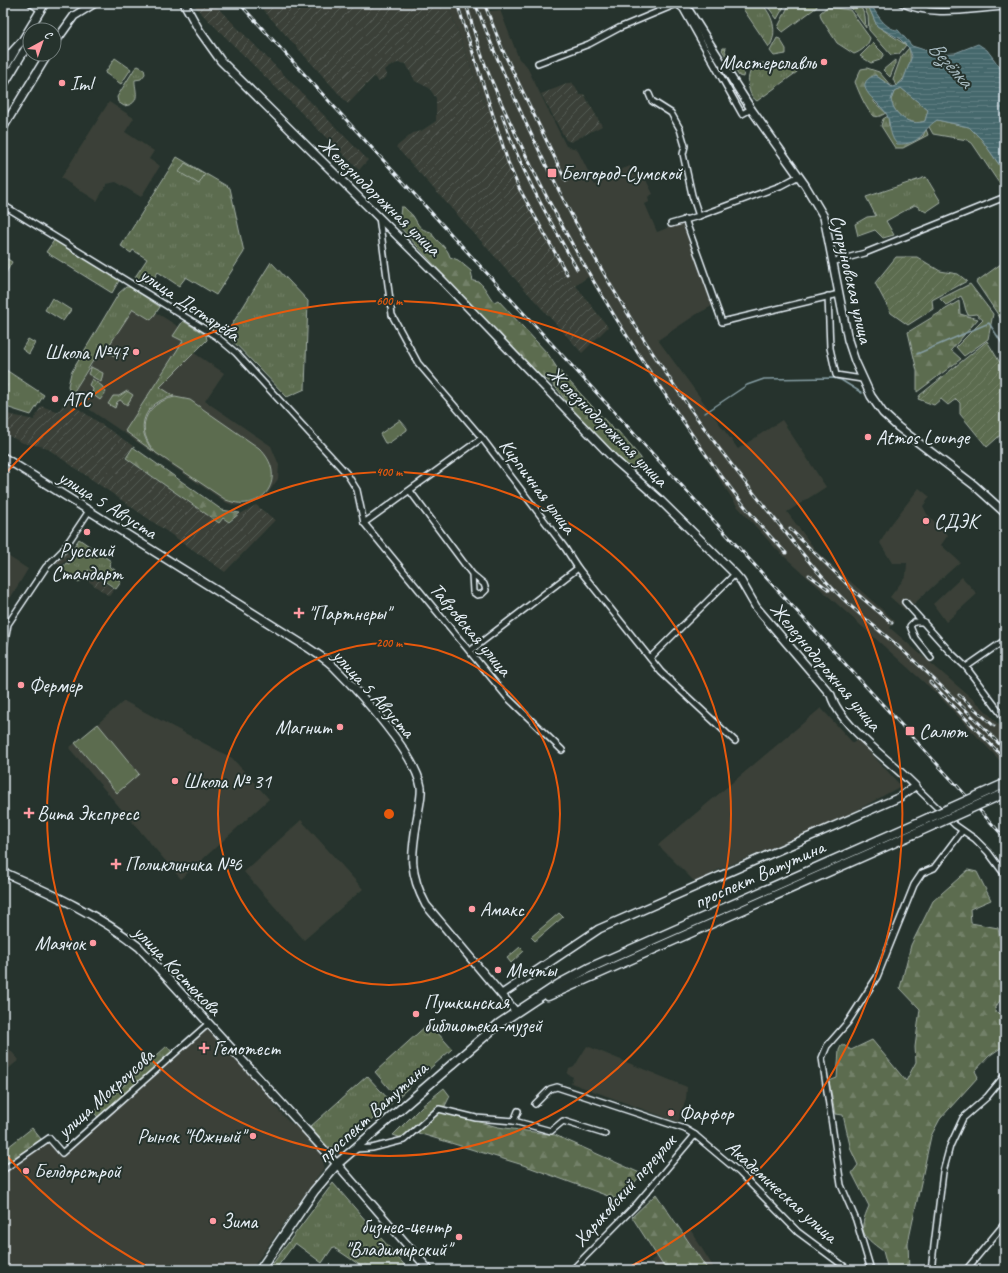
<svg xmlns="http://www.w3.org/2000/svg" width="1008" height="1273" font-family="Caveat,sans-serif">
<defs>
<pattern id="industrial-furrows" width="10" height="10" patternUnits="userSpaceOnUse"><rect width="10" height="10" fill="#3a4138"/><path d="M-1 1l2-2M0 10L10 0M9 11l2-2" fill="none" stroke="#565d56"/></pattern>
<pattern id="grass-tufts" width="24" height="20" patternUnits="userSpaceOnUse"><rect width="24" height="20" fill="#5c6c4f"/><path d="M3 7l-1-3M5 7V3M7 7l1-3M15 17l-1-3M17 17v-4M19 17l1-3" fill="none" stroke="#738169"/></pattern>
<pattern id="forest-firs" width="22" height="20" patternUnits="userSpaceOnUse"><rect width="22" height="20" fill="#5c6c4f"/><path d="M5 1l3.5 6h-7zM16 11l3.5 6h-7z" fill="#738169"/></pattern>
<pattern id="garden-furrows" width="10" height="10" patternUnits="userSpaceOnUse"><rect width="10" height="10" fill="#5c6c4f"/><path d="M-1 1l2-2M0 10L10 0M9 11l2-2" fill="none" stroke="#738169"/></pattern>
<pattern id="water-rules" width="6" height="5" patternUnits="userSpaceOnUse"><rect width="6" height="5" fill="#45676c"/><path d="M0 2.5h6" fill="none" stroke="#607d82"/></pattern>
</defs>
<rect width="100%" height="100%" fill="#26332d"/>
<filter id="ink" filterUnits="userSpaceOnUse"><feTurbulence type="fractalNoise" baseFrequency=".025" numOctaves="2"/><feDisplacementMap in="SourceGraphic" scale="8" xChannelSelector="R" yChannelSelector="G"/><feConvolveMatrix kernelMatrix="1 2 1 2 8 2 1 2 1" color-interpolation-filters="sRGB"/></filter>
<g filter="url(#ink)">
<g fill="#3a4138">
<polygon points="447,3 487,3 490,11 500,10 519,59 526,65 566,146 577,149 595,185 602,182 601,178 630,166 635,176 643,174 653,194 648,197 649,202 645,204 657,232 682,222 714,305 697,314 658,340 738,449 782,420 826,487 787,512 817,552 895,621 890,628 982,707 1005,731 1005,766 937,694 776,549 737,506 588,277 575,286 563,269 517,185 489,105 485,105"/>
<polygon points="109,102 134,118 125,132 154,151 149,159 160,166 141,197 116,182 107,184 97,201 61,178"/>
<polygon points="133,298 201,341 194,353 224,373 205,401 271,446 279,465 278,479 268,493 255,503 235,506 227,503 71,397"/>
<polygon points="919,488 930,497 923,506 927,514 948,535 941,545 960,562 906,611 890,597 906,576 907,563 892,563 880,543 889,527"/>
<polygon points="3,553 28,569 3,610"/>
<polygon points="962,577 977,594 946,622 933,604"/>
<polygon points="124,701 232,758 269,799 181,879 69,748"/>
<polygon points="821,708 853,743 858,739 901,786 841,819 718,870 696,883 658,845"/>
<polygon points="301,820 363,889 304,940 244,872"/>
<polygon points="207,1028 271,1097 275,1106 288,1121 299,1128 321,1153 324,1162 323,1169 251,1270 3,1270 3,1172 49,1141 62,1155"/>
<polygon points="3,1042 19,1060 3,1073"/>
<polygon points="587,1046 687,1087 686,1099 678,1122 571,1083 573,1077 567,1074 569,1069 574,1067"/>
<polygon points="690,1229 715,1270 657,1270 651,1261"/>
</g>
<g fill="url(#industrial-furrows)">
<polygon points="194,3 213,3 368,160 359,170 197,9"/>
<polygon points="257,3 447,3 485,105 489,104 517,185 563,269 608,327 582,353 396,147 413,133 421,131 436,121 436,98 429,88 415,81 406,64 397,63 384,70 387,76 379,82 374,77 348,104"/>
<polygon points="572,82 580,95 584,94 602,126 571,142 566,140 541,94"/>
<polygon points="66,400 133,446 125,458 219,523 223,519 230,523 235,517 256,505 275,520 225,572 45,447 23,443 3,433 3,413 34,420 41,406 58,412"/>
<polygon points="65,551 73,557 69,563 65,561 61,566 56,563"/>
<polygon points="88,571 114,590 109,596 84,578"/>
</g>
<g fill="url(#grass-tufts)" stroke="#a2aea4">
<path d="M739 3H761C772 14 779 32 769 47Z"/>
<polygon points="765,3 786,3 777,19"/>
<polygon points="790,3 816,3 817,7 783,32 781,31 778,28 779,25"/>
<polygon points="848,3 859,3 865,16 866,28"/>
<polygon points="862,3 867,3 877,26 906,45 899,54 891,55 869,30 868,16"/>
<path d="M827 7 850 10 870 38C868 46 862 51 854 54L837 43 821 18 820 13Z"/>
<polygon points="777,38 780,39 786,49 786,54 774,56 770,51"/>
<polygon points="873,43 884,54 880,60 871,63 860,56"/>
<polygon points="723,48 726,48 725,51 737,70 745,67 743,77 739,76 722,50"/>
<path d="M909 48C913 62 907 78 896 86L893 79 901 57Z"/>
<polygon points="895,60 895,65 890,77 883,70"/>
<path d="M759 63 791 64 796 68 797 72 757 101C745 94 745 68 759 63Z"/>
<path d="M138 66 144 69 145 74 141 79 135 80C134 88 143 104 124 106L118 102 117 97 135 68Z"/>
<path d="M901 88 928 110 925 121C910 127 894 115 891 100L894 92Z"/>
<polygon points="937,120 969,127 982,140 1005,173 1005,192 972,143 967,140 933,134 928,125"/>
<polygon points="177,157 230,188 244,252 216,295 186,277 179,286 158,272 149,286 135,277 147,259 133,250 131,253 121,246"/>
<polygon points="926,177 941,202 926,212 915,205 886,221 894,235 883,238 875,230 858,236 855,224 867,217 876,216 866,197"/>
<polygon points="55,239 120,279 112,293 46,252"/>
<polygon points="3,256 12,262 3,278"/>
<polygon points="271,262 308,301 305,389 287,397 226,334"/>
<path d="M970 284 993 314 988 339 964 356 956 347 983 320 976 314 968 315C964 308 965 302 961 296L946 305 940 299Z"/>
<polygon points="126,287 130,287 160,307 151,320 133,309 110,344 122,352 117,358 101,348 71,396 68,386 71,373 119,293"/>
<polygon points="52,298 71,310 63,321 45,310"/>
<path d="M183 321 206 335 207 340 160 387 174 396C144 402 133 428 154 452L125 431 183 341 173 336Z"/>
<polygon points="28,339 35,343 29,354 22,349"/>
<polygon points="3,368 44,395 31,415 3,406"/>
<polygon points="400,420 407,428 407,430 389,443 385,443 380,434"/>
<polygon points="79,539 111,561 109,566 115,570 115,576 121,582 116,589 88,570 79,583 61,571 66,563 69,564 75,556 70,552"/>
<polygon points="559,913 563,917 535,941 531,937"/>
<polygon points="520,947 524,951 511,963 507,958"/>
<polygon points="429,1023 452,1049 397,1098 375,1072"/>
<polygon points="167,1046 172,1052 99,1119 94,1112"/>
<polygon points="367,1076 392,1103 337,1149 328,1147 310,1127"/>
<polygon points="333,1183 409,1270 367,1270 333,1247 322,1263 295,1243 275,1270 268,1270"/>
</g>
<g fill="url(#forest-firs)" stroke="#a2aea4">
<path d="M867 68 879 72 892 87 875 75 874 102 886 113C882 115 878 118 874 116 867 112 858 90 855 82L861 69Z"/>
<polygon points="888,116 889,126 919,139 923,136 926,129 928,135 903,148 895,148 881,126 883,119"/>
<path d="M401 207H404C406 210 411 213 413 216 419 225 418 229 431 232 436 243 447 245 450 257L458 260 471 271 473 281 479 282C486 288 488 295 494 302L498 300 548 354 557 368 614 430 618 431 641 458 640 468 635 469 633 474 568 405C561 393 552 380 539 376L476 311 398 225 395 219 400 215Z"/>
<polygon points="1005,261 1005,325 976,282"/>
<polygon points="959,301 960,314 978,319 951,350 961,359 917,392 917,371 908,332"/>
<polygon points="133,447 222,510 240,513 229,522 223,518 219,523 126,458"/>
<path d="M968 870 977 872 991 900 970 909 971 923 998 928C1001 949 1008 972 1004 993 1002 1001 996 1002 995 1012L1005 1014V1045L989 1056 975 1071 978 1077 940 1119 931 1136 908 1243 909 1270H888L883 1251C861 1235 858 1231 869 1206L852 1173 858 1165 851 1150 843 1115 835 1114 829 1081 837 1078 839 1050 842 1044 851 1050 872 1040 906 1081 916 1062 915 1047 920 1009 900 988 911 945 933 901Z"/>
<polygon points="444,1088 450,1096 442,1112 498,1127 555,1135 642,1174 619,1200 523,1165 418,1133 407,1140 393,1135 422,1106"/>
<polygon points="32,1128 41,1139 3,1166 3,1151"/>
<polygon points="656,1194 708,1270 666,1270 632,1217"/>
</g>
<g fill="url(#garden-furrows)" stroke="#a2aea4">
<polygon points="896,257 917,257 940,271 958,274 967,281 932,300 933,309 908,325 891,313 875,283"/>
<polygon points="987,341 1005,371 1005,431 987,447 960,414 960,403 956,399 948,405 941,399 934,405 918,399 920,395"/>
<polygon points="91,367 103,373 101,382 88,374"/>
<polygon points="92,379 102,386 106,392 100,400 92,394 93,389 89,385"/>
<polygon points="127,391 133,395 127,405 120,400 117,402 115,408 108,404 113,396 119,396"/>
</g>
<g fill="#5c6c4f" stroke="#a2aea4">
<polygon points="115,58 131,69 121,84 105,73"/>
<polygon points="185,163 205,174 199,184 179,172"/>
<path d="M175 397 190 400 259 448C289 476 264 515 226 500L156 453C134 430 144 403 175 397Z"/>
<polygon points="98,724 139,774 117,793 75,743"/>
</g>
<path fill="url(#water-rules)" stroke="#869ea4" fill-rule="evenodd" d="M867 3H871C875 13 886 30 898 30L912 46 937 54 955 53 978 44 987 50 1005 74V173L982 140 969 127 937 120C920 131 923 145 897 144 889 136 891 125 887 115 883 104 848 86 875 75L892 87 896 86 903 81 912 56 909 48 900 39 877 26ZM901 88 928 110 925 121C910 127 894 115 891 100L894 92Z"/>
<g fill="none" stroke-linecap="round" stroke-linejoin="round">
<g stroke="#869ea4" stroke-width="1.5">
<polyline points="917,354 989,323 1005,348"/>
<polyline points="705,413 747,385 764,379 833,378 841,380 862,393"/>
</g>
<g stroke="#e8f1f8" stroke-width="8">
<g id="street">
<path d="M901 3C932 18 971 9 1005 7"/>
<polyline points="915,3 925,9"/>
<polyline points="678,5 683,9 742,114 751,109"/>
<polyline points="538,63 589,44 619,28 679,3"/>
<polyline points="3,73 16,51"/>
<polyline points="649,94 652,101 671,113 680,129 685,146 683,154 692,195 699,216"/>
<polyline points="3,205 216,336 236,353 347,474 357,490 364,523 507,697 562,750"/>
<polyline points="379,217 392,315 418,363 482,438 565,548 578,568 661,672 735,741"/>
<polyline points="685,219 722,322 839,294"/>
<polyline points="671,224 699,216 780,186 799,176"/>
<polyline points="832,262 865,253 1005,197"/>
<polyline points="828,296 830,348 836,375 862,379"/>
<polyline points="410,491 472,574 484,584 486,590 482,594 477,595 473,592 472,574"/>
<polyline points="364,523 482,438"/>
<polyline points="905,602 949,651 966,667 1005,719"/>
<polyline points="924,622 914,622 910,626 915,638 931,658"/>
<polyline points="470,651 578,568"/>
<polyline points="650,658 735,574"/>
<polyline points="966,667 1005,640"/>
<polyline points="4,696 4,647 8,624 46,567 63,550 89,511"/>
<polyline points="915,786 955,825 975,839 988,852 1005,875"/>
<polyline points="535,1104 550,1089 557,1087 685,1129 695,1135 635,1206 572,1270"/>
<polyline points="514,1121 551,1131 563,1121 605,1134"/>
<polyline points="695,1135 739,1172 798,1232 849,1270"/>
<polyline points="356,1149 372,1148 404,1140 439,1109 476,1118 514,1121 518,1111"/>
<polyline points="3,1170 49,1138 62,1153 208,1024"/>
<polyline points="871,1270 856,1220 841,1185 822,1058 827,1046 848,1022 877,977 914,885 922,873 934,868 962,831"/>
<polyline points="931,1270 943,1172 950,1146 963,1118 987,1097 1005,1075"/>
<polyline points="966,1270 1005,1223"/>
</g>
</g>
<g stroke="#e8f1f8" stroke-width="10">
<g id="secondary">
<polyline points="32,3 41,9"/>
<path d="M184 3 199 30 221 61 440 278 616 461 659 499 735 574 741 581 756 607 831 695C840 726 892 762 915 786L900 797 599 929 502 994"/>
<polyline points="684,3 751,109 805,185 824,217 848,340 855,361 871,396 883,413 898,427 974,485 1005,513"/>
<polyline points="54,44 74,16 95,3"/>
<polyline points="3,62 22,41 45,3"/>
<polyline points="3,86 30,41"/>
<polyline points="3,128 48,54"/>
<path d="M3 457 307 647C317 654 328 660 336 669 360 693 416 755 421 787 422 795 419 806 418 814 412 851 407 870 426 905L516 1012"/>
<path d="M3 872C50 893 98 914 139 947L337 1164 429 1270"/>
</g>
</g>
<g stroke="#e8f1f8" stroke-width="11">
<g id="primary">
<polyline points="548,996 918,832"/>
<polyline points="260,1270 314,1191 337,1164 500,1023 559,984 589,968 915,824"/>
</g>
</g>
<use href="#street" stroke="#26332d" stroke-width="5"/>
<use href="#secondary" stroke="#26332d" stroke-width="7"/>
<use href="#primary" stroke="#26332d" stroke-width="8"/>
<g stroke="#e8f1f8" stroke-width="3">
<g id="rail">
<polyline points="239,3 1005,838"/>
<polyline points="457,3 509,165 519,188 567,274"/>
<path d="M475 3C546 187 644 360 769 512 791 539 811 566 835 591 855 612 880 630 901 649 937 681 972 715 1005 750"/>
<polyline points="484,3 504,53 566,181"/>
<path d="M467 7C472 24 477 42 483 59 494 89 508 118 522 147 562 232 610 312 662 390 700 447 738 504 786 553"/>
<path d="M502 115C520 170 549 219 577 269"/>
<polyline points="790,529 855,592 892,623"/>
<polyline points="809,575 829,590"/>
<polyline points="930,682 1005,759"/>
<polyline points="959,695 994,726"/>
</g>
</g>
<use href="#rail" stroke="#26332d" stroke-width="1.5" stroke-dasharray="4.5" stroke-linecap="butt"/>
<g stroke="#e8f1f8" stroke-width="11" stroke-linecap="butt">
<g id="primary-bridge">
<polyline points="915,824 1004,784"/>
<polyline points="918,832 1005,793"/>
</g>
</g>
<use href="#primary-bridge" stroke="#26332d" stroke-width="8"/>
</g>
</g>
<g fill="none" stroke="#e8590c" stroke-width="2">
<circle cx="389" cy="814" r="171"/>
<circle cx="389" cy="814" r="342"/>
<path d="M152 1269A513 513 0 0 1 5 1154M5 474A513 513 0 1 1 626 1269"/>
</g>
<g fill="#ff9aa2" stroke="#26332d" stroke-width="1.5">
<circle cx="824" cy="62" r="4"/>
<circle cx="62" cy="83" r="4"/>
<rect x="547" y="168" width="10" height="10" rx="2"/>
<circle cx="136" cy="352" r="4"/>
<circle cx="55" cy="399" r="4"/>
<circle cx="868" cy="437" r="4"/>
<circle cx="926" cy="521" r="4"/>
<circle cx="87" cy="532" r="4"/>
<path d="M297 607h4v4h4v4h-4v4h-4v-4h-4v-4h4z"/>
<circle cx="21" cy="685" r="4"/>
<circle cx="340" cy="727" r="4"/>
<rect x="905" y="726" width="10" height="10" rx="2"/>
<circle cx="175" cy="781" r="4"/>
<path d="M27 807h4v4h4v4h-4v4h-4v-4h-4v-4h4z"/>
<path d="M114 858h4v4h4v4h-4v4h-4v-4h-4v-4h4z"/>
<circle cx="472" cy="909" r="4"/>
<circle cx="93" cy="943" r="4"/>
<circle cx="498" cy="970" r="4"/>
<circle cx="416" cy="1014" r="4"/>
<path d="M202 1042h4v4h4v4h-4v4h-4v-4h-4v-4h4z"/>
<circle cx="671" cy="1113" r="4"/>
<circle cx="253" cy="1136" r="4"/>
<circle cx="26" cy="1171" r="4"/>
<circle cx="213" cy="1221" r="4"/>
<circle cx="459" cy="1237" r="4"/>
</g>
<g text-anchor="middle" stroke-width="4" stroke-linejoin="round" paint-order="stroke">
<g font-size="20" fill="#e8f1f8" stroke="#26332d" text-anchor="start">
<text x="816" y="69" text-anchor="end">Мастерславль</text>
<text x="70" y="90">Iml</text>
<text x="561" y="180">Белгород-Сумской</text>
<text x="128" y="359" text-anchor="end">Школа №47</text>
<text x="63" y="406">АТС</text>
<text x="876" y="444">Atmos Lounge</text>
<text x="934" y="528">СДЭК</text>
<text x="87" y="557" text-anchor="middle">Русский<tspan x="87" dy="23">Стандарт</tspan></text>
<text x="308" y="620">"Партнеры"</text>
<text x="29" y="692">Фермер</text>
<text x="332" y="734" text-anchor="end">Магнит</text>
<text x="919" y="738">Салют</text>
<text x="183" y="788">Школа № 31</text>
<text x="37" y="820">Вита Экспресс</text>
<text x="125" y="871">Поликлиника №6</text>
<text x="480" y="916">Амакс</text>
<text x="85" y="950" text-anchor="end">Маячок</text>
<text x="506" y="977">Мечты</text>
<text x="424" y="1009">Пушкинская<tspan x="424" dy="23">библиотека-музей</tspan></text>
<text x="213" y="1055">Гемотест</text>
<text x="679" y="1120">Фарфор</text>
<text x="245" y="1143" text-anchor="end">Рынок "Южный"</text>
<text x="34" y="1178">Белдорстрой</text>
<text x="221" y="1228">Зима</text>
<text x="451" y="1233" text-anchor="end">бизнес-центр<tspan x="451" dy="23">"Владимирский"</tspan></text>
</g>
<g font-size="20" fill="#e8f1f8" stroke="#26332d">
<text transform="translate(380 196) rotate(44)" y="7">Железнодорожная улица</text>
<text transform="translate(852 279) rotate(77)" y="7">Супруновская улица</text>
<text transform="translate(190 304) rotate(34)" y="7">улица Дегтярёва</text>
<text transform="translate(608 426) rotate(45)" y="7">Железнодорожная улица</text>
<text transform="translate(538 486) rotate(53)" y="7">Кирпичная улица</text>
<text transform="translate(108 504) rotate(32)" y="7">улица 5 Августа</text>
<text transform="translate(471 629) rotate(50)" y="7">Тавровская улица</text>
<text transform="translate(826 666) rotate(50)" y="7">Железнодорожная улица</text>
<text transform="translate(374 693) rotate(48)" y="7">улица 5 Августа</text>
<text transform="translate(759 874) rotate(-24)" y="7">проспект Ватутина</text>
<text transform="translate(178 970) rotate(46)" y="7">улица Костюкова</text>
<text transform="translate(105 1093) rotate(-42)" y="7">улица Мокроусова</text>
<text transform="translate(372 1112) rotate(-42)" y="7">проспект Ватутина</text>
<text transform="translate(624 1190) rotate(-48)" y="7">Харьковский переулок</text>
<text transform="translate(782 1191) rotate(42)" y="7">Академическая улица</text>
</g>
<g font-size="21" font-style="italic" fill="#a7bac0" stroke="#26332d">
<text transform="translate(951 64) rotate(48)" y="7">Везёлка</text>
</g>
</g>
<circle cx="389" cy="814" r="6" fill="#e8590c" stroke="#26332d" stroke-width="2"/>
<g font-size="12" text-anchor="middle" font-weight="bold" fill="#e8590c" stroke="#26332d" stroke-width="4" stroke-linejoin="round" paint-order="stroke">
<text x="389" y="305">600 m</text>
<text x="389" y="476">400 m</text>
<text x="389" y="647">200 m</text>
</g>
<rect width="1008" height="1273" fill="none" stroke="#26332d" stroke-width="16"/>
<rect x="8" y="8" width="992" height="1257" fill="none" stroke="#e8f1f8" stroke-width="1.5" filter="url(#ink)"/>
<g transform="translate(42 42) rotate(40)"><circle r="19" fill="#26332d" stroke="#747f7e"/>
<path d="M0-3L7 15L0 10L-7 15Z" fill="#ff9aa2"/>
<text y="-6" font-size="11" font-weight="bold" text-anchor="middle" fill="#e8f1f8">С</text>
</g>
</svg>
